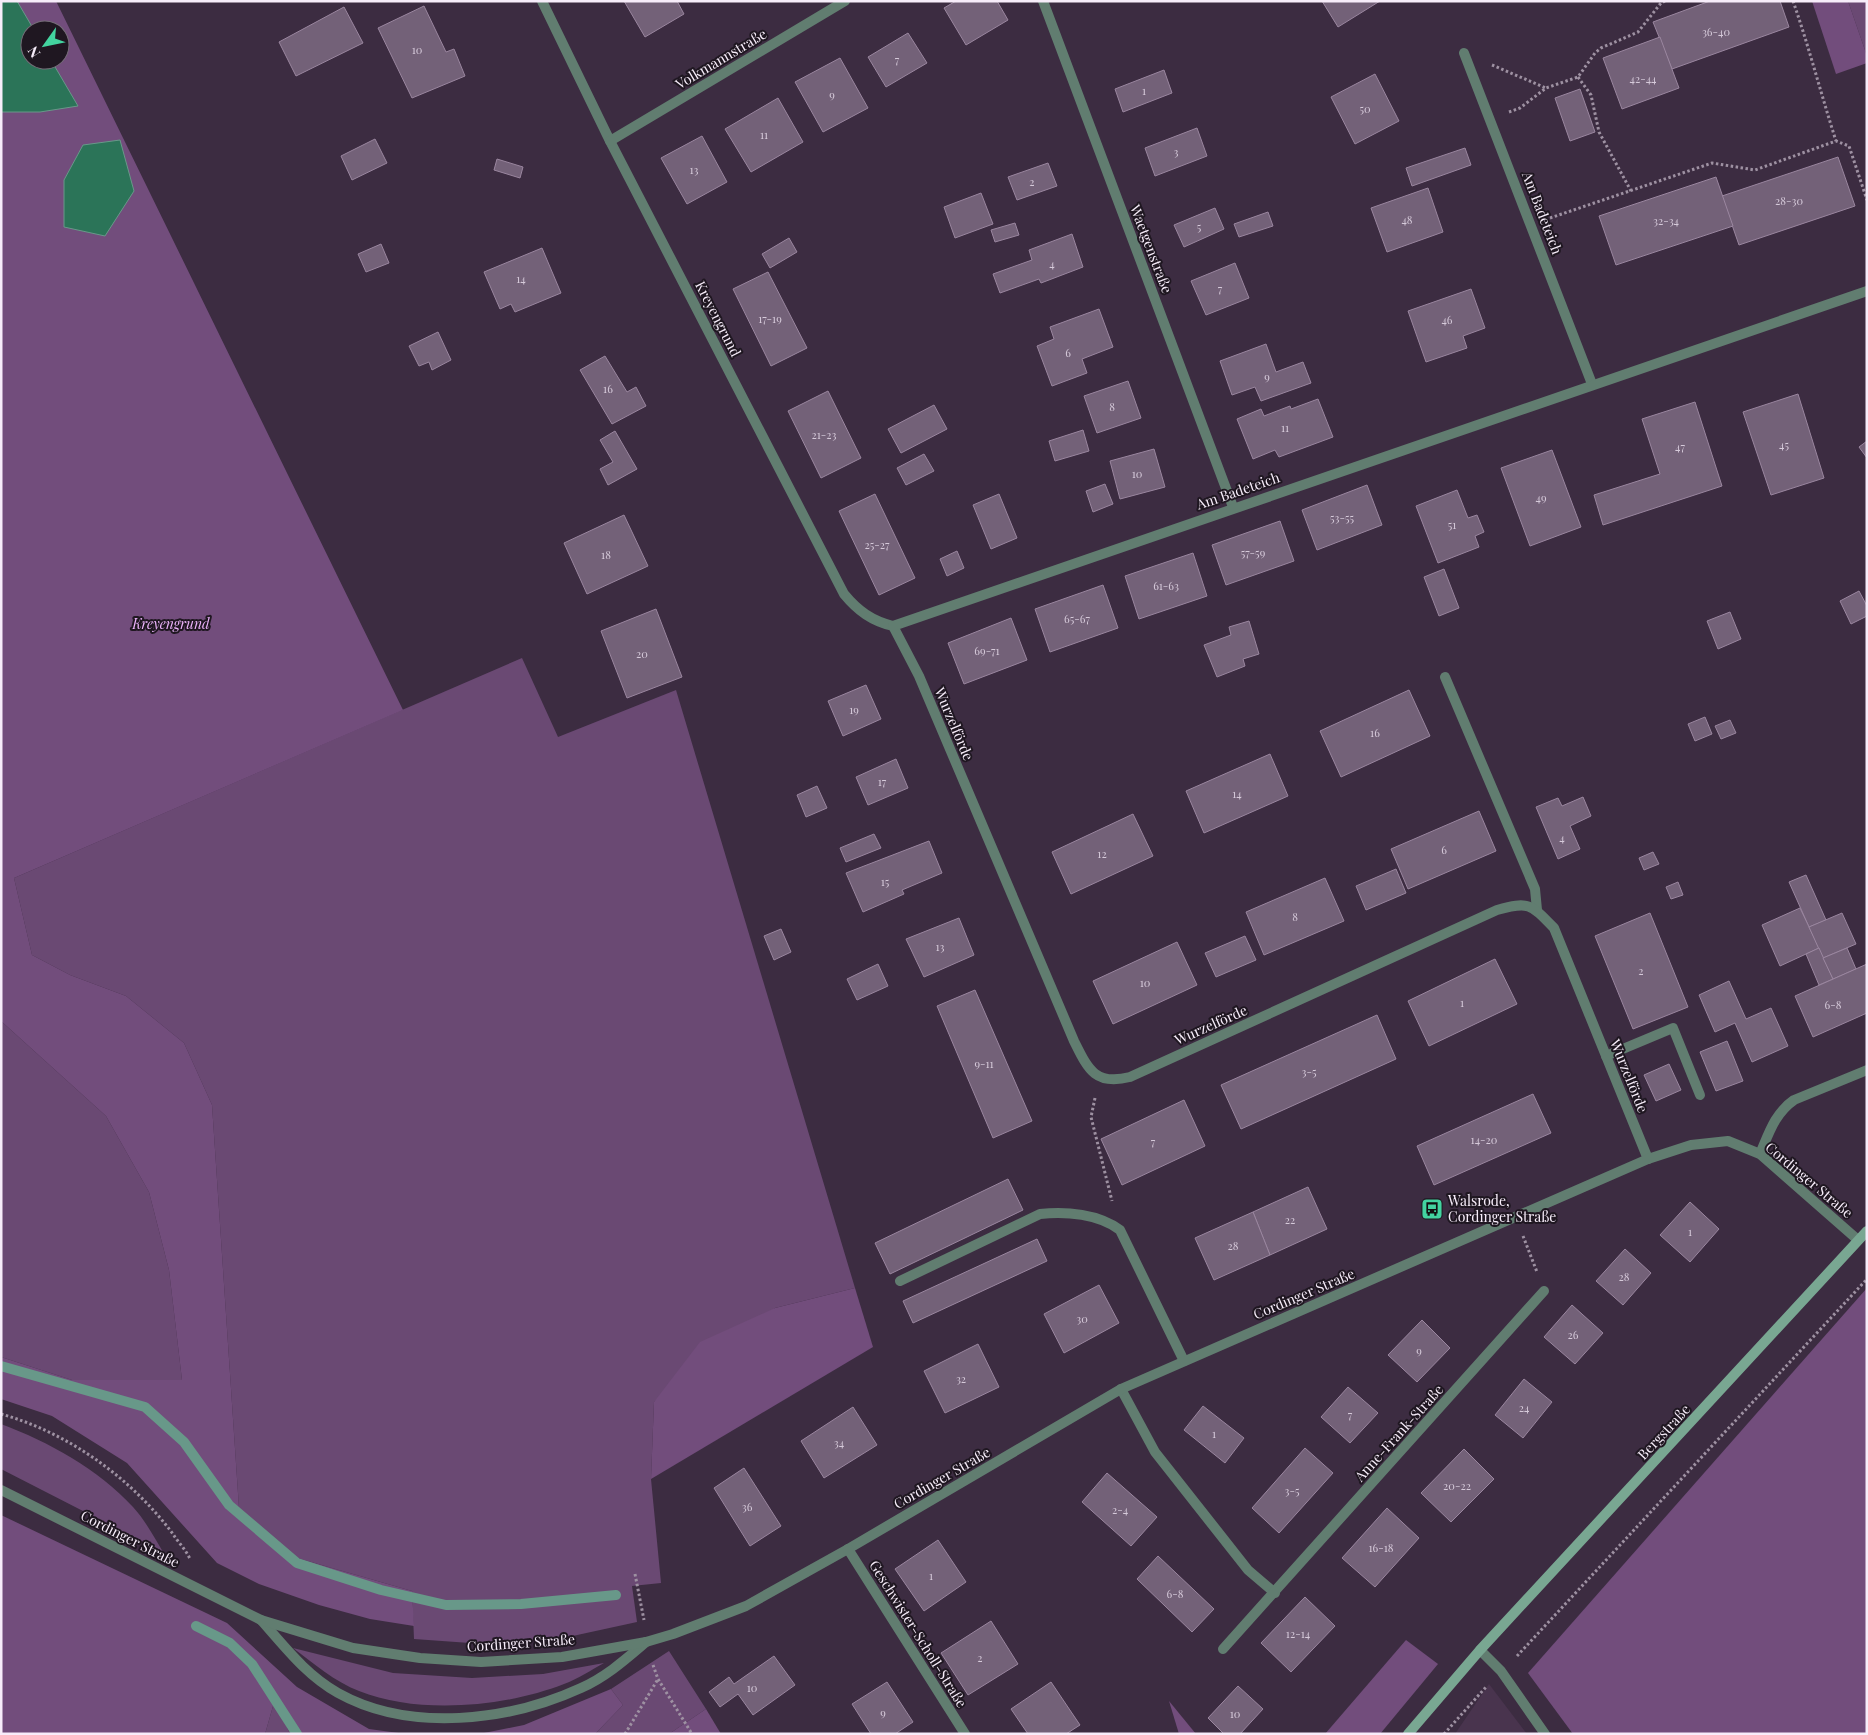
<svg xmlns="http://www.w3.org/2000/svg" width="1868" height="1735" font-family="'Playfair Display',serif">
<rect width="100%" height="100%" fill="#3c2c41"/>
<polygon fill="#49344e" points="1489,1684 1527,1734 1455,1734"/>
<g fill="#6a4973">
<polygon points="1848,1 1867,1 1867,56"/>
<polygon points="522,658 558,737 676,690 855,1288 775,1308 654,1402 651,1479 661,1583 632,1586 637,1622 568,1637 524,1641 470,1643 414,1639 412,1591 297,1558 239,1508 212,1105 184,1043 126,996 70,975 32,955 14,878"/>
<polygon points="1,1021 106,1116 149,1192 169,1270 182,1380 72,1380 1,1357"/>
<path d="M1 1424C49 1442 98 1469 133 1507 145 1520 154 1537 163 1552L1 1469Z"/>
<path d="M293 1648 393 1673 472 1678 543 1674 604 1663C591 1670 578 1679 564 1684 505 1707 419 1715 359 1691 335 1682 313 1663 293 1648Z"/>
<polygon points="669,1651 706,1709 669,1734 595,1734 623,1705 611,1689"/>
<polygon points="275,1699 290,1734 265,1734"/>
</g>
<g fill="#724d7c" fill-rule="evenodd">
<path d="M1 1H56L403 710 14 878 32 955 70 975 126 996 184 1043 212 1105 239 1508 297 1558 412 1591 414 1626 370 1619 319 1605 259 1584 217 1563 127 1463 52 1416 1 1399V1357L72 1380H182L169 1270 149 1192 106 1116 1 1021ZM30 30H60V60H30Z"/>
<polygon points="1812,1 1848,1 1867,56 1867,63 1836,74"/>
<polygon points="855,1288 873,1347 651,1479 654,1402 700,1342 775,1308"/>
<polygon points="1867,1288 1867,1734 1573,1734 1528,1673"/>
<polygon points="1,1515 227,1623 297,1687 369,1729 406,1734 290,1734 275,1699 265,1734 1,1734"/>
<polygon points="1406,1640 1438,1664 1380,1734 1325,1734"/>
<polygon points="611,1689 623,1705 595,1734 479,1734 524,1725"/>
<polygon points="1169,1701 1196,1734 1179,1734"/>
<polygon points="706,1709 721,1734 669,1734"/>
</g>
<g fill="#2b7458" stroke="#689889">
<polygon points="1,1 17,1 34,30 30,30 30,60 51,60 78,106 40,112 1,112"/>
<polygon points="120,140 134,191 105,236 64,227 64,180 83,145"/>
</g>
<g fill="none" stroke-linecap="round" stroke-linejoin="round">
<g stroke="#689889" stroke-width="10">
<polyline points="1,1366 145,1407 184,1442 229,1505 297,1563 381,1590 446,1605 521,1604 616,1595"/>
<polyline points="196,1626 230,1643 252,1664 297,1734"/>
</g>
</g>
<g fill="#736178" stroke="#9a869f">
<polygon points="624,1 677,1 684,14 645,37"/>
<polygon points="956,1 997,1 1008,20 966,45 944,8"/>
<polygon points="1322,1 1380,1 1338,27"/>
<polygon points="1710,1 1780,1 1789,27 1672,69 1653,22"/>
<polygon points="424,6 446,52 454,49 465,76 412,98 378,28"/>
<polygon points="344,7 363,43 296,76 279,42"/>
<polygon points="908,33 927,63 886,87 868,57"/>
<polygon points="1660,37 1679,88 1622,109 1603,58"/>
<polygon points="840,58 868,108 823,132 795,82"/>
<polygon points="1164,70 1172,93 1123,112 1115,89"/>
<polygon points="1375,74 1399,121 1355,144 1331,97"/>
<polygon points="1580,89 1595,132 1570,141 1555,98"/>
<polygon points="778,98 803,142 751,172 725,129"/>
<polygon points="1197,128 1207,156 1155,176 1145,148"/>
<polygon points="702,136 727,182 687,204 661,158"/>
<polygon points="375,139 387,163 352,180 341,156"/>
<polygon points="1465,148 1471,165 1412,186 1406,168"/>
<polygon points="1838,157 1855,206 1739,245 1722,196"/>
<polygon points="497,159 523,167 520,178 494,170"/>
<polygon points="1048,163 1057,186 1017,200 1008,177"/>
<polygon points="1716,177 1733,226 1616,265 1599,216"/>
<polygon points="1428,188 1443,232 1387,252 1371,208"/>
<polygon points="981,193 993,224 955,238 944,207"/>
<polygon points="1215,208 1224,229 1184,247 1174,225"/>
<polygon points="1268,212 1273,226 1239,237 1234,224"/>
<polygon points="1015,223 1019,235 995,242 991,230"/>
<polygon points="1072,234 1083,267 1041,283 1039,279 1000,293 993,274 1032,260 1029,250"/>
<polygon points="789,238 797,252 770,268 762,254"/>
<polygon points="381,244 389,263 366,272 358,254"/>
<polygon points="542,248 561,293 515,312 511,304 500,309 484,272"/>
<polygon points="1235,263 1249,298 1206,315 1191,281"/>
<polygon points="768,272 807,348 771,366 733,289"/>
<polygon points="1471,289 1485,328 1463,336 1467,348 1426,362 1408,311"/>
<polygon points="1099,309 1113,347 1082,359 1087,373 1052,386 1037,346 1054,339 1050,327"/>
<polygon points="438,332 451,360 432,370 429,362 419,366 409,346"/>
<polygon points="1266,344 1276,372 1303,362 1311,383 1261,401 1255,387 1232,395 1220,361"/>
<polygon points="605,356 627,392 636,387 646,406 612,424 580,370"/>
<polygon points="1128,381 1141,418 1097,433 1084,396"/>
<polygon points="828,391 861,458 821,478 788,411"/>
<polygon points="1798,394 1824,478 1771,495 1743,412"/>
<polygon points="1318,399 1333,437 1279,457 1275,450 1253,459 1237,419 1261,409 1264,416 1290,406 1291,409"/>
<polygon points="1695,402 1722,486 1603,525 1594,495 1660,474 1642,419"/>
<polygon points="934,405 947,429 901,453 888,429"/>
<polygon points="1083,430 1089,451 1055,461 1049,441"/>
<polygon points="615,431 637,469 608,485 600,469 613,462 600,440"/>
<polygon points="1867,441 1867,458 1859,447"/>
<polygon points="1154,449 1165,487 1120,499 1110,461"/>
<polygon points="1552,450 1581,527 1530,546 1501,468"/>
<polygon points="924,454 934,471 906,485 897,468"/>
<polygon points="1105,484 1113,504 1093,512 1086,491"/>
<polygon points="1367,485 1382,525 1317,550 1302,510"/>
<polygon points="1457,490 1468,518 1477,515 1484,532 1475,536 1479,547 1438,563 1416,506"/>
<polygon points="875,494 915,578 879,595 839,511"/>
<polygon points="999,494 1017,538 991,549 973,505"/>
<polygon points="624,515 648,566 587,594 564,543"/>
<polygon points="1280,521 1294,561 1226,585 1212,545"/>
<polygon points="957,551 964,568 947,576 940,559"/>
<polygon points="1193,553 1207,596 1139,619 1125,576"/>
<polygon points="1444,569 1459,608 1439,616 1424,577"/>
<polygon points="1103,585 1118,628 1050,652 1035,609"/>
<polygon points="1859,591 1867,606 1867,616 1851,624 1840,601"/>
<polygon points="656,609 682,677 627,698 601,631"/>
<polygon points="1730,612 1741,639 1718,649 1707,621"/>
<polygon points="1011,618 1027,660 964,684 948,643"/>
<polygon points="1249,621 1259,654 1243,659 1245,666 1217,677 1204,645 1231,635 1229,627"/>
<polygon points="866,685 881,719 843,736 828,701"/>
<polygon points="1409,690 1430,736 1341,777 1320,731"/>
<polygon points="1705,717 1712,734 1695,741 1688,724"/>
<polygon points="1730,720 1736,733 1721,739 1715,726"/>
<polygon points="1270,754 1288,796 1204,833 1186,791"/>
<polygon points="896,759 908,788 868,805 856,777"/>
<polygon points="817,786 827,808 806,817 797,795"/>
<polygon points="1583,797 1591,816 1570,826 1580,849 1558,859 1536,807 1558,798 1562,806"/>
<polygon points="1479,811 1496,851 1408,889 1391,849"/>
<polygon points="1133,814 1153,856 1071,894 1052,852"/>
<polygon points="874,834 881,848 846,862 840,848"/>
<polygon points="929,841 942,873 902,890 904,894 863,912 846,873"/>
<polygon points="1653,852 1659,864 1644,870 1639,858"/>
<polygon points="1396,869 1406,893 1366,910 1356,886"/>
<polygon points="1806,875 1826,920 1809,927 1789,882"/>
<polygon points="1325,878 1344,921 1264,955 1246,912"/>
<polygon points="1678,882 1683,895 1671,899 1666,887"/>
<polygon points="1800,908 1819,948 1780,966 1762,925"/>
<polygon points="1650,913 1688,1007 1633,1029 1595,936"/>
<polygon points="1842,913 1856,944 1823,958 1809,927"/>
<polygon points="959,918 974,955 924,977 906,939"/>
<polygon points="781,929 791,952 774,960 764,936"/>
<polygon points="1245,936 1256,960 1216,977 1205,953"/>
<polygon points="1177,942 1197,985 1113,1024 1093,981"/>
<polygon points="1819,948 1833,979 1819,985 1806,954"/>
<polygon points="1847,948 1856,969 1833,979 1823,958"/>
<polygon points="1495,959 1517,1004 1429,1046 1408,1001"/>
<polygon points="878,964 888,986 857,1000 847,979"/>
<polygon points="1867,964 1867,1013 1813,1037 1795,996"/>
<polygon points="1729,981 1746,1019 1771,1008 1788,1046 1752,1062 1735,1023 1715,1032 1699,995"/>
<polygon points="975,990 1032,1121 993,1138 937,1006"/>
<polygon points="1377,1015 1396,1059 1241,1129 1221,1085"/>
<polygon points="1727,1041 1743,1081 1716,1091 1700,1052"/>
<polygon points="1669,1064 1681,1090 1656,1101 1644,1075"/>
<polygon points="1533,1094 1551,1133 1434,1185 1417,1146"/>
<polygon points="1184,1100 1205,1146 1122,1185 1101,1139"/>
<polygon points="1008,1179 1023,1210 890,1274 875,1243"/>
<polygon points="1308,1187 1327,1229 1270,1255 1253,1212"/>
<polygon points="1690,1202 1719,1229 1690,1262 1660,1235"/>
<polygon points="1253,1212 1270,1255 1214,1280 1195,1238"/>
<polygon points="1037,1239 1047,1261 913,1323 903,1301"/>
<polygon points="1625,1249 1651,1273 1623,1305 1596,1281"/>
<polygon points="1099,1285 1119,1323 1064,1353 1044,1314"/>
<polygon points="1572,1305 1603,1333 1575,1364 1544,1337"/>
<polygon points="1422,1320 1450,1348 1417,1382 1388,1355"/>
<polygon points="978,1344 999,1387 945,1413 924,1371"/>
<polygon points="1524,1379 1552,1402 1523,1438 1495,1415"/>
<polygon points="1348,1387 1378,1413 1350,1443 1321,1417"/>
<polygon points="1203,1406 1244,1438 1225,1463 1184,1430"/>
<polygon points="853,1407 877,1445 824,1478 801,1441"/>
<polygon points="1305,1448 1333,1473 1279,1533 1252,1508"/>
<polygon points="1464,1449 1494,1479 1451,1522 1421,1493"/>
<polygon points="744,1468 781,1526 750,1546 714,1488"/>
<polygon points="1107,1473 1157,1517 1131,1546 1082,1502"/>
<polygon points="1387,1508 1419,1538 1375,1587 1342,1558"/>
<polygon points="938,1540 966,1582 924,1611 895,1569"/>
<polygon points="1158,1556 1214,1609 1192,1632 1137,1579"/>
<polygon points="1305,1597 1335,1626 1291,1672 1261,1643"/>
<polygon points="991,1621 1018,1664 968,1695 941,1653"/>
<polygon points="774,1656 795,1685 753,1715 738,1694 720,1707 709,1692 729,1677 734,1684"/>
<polygon points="887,1682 913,1722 895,1734 871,1734 852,1704"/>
<polygon points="1051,1682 1080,1725 1066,1734 1028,1734 1011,1709"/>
<polygon points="1238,1686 1263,1709 1240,1734 1224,1734 1208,1718"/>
</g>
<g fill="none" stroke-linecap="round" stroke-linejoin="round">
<g stroke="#9e91a2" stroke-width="3" stroke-dasharray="2.5 2.5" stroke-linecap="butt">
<path d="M1793 1C1809 47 1821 94 1836 141"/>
<polyline points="1492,65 1546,88"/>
<polyline points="1578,77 1591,95 1599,132 1631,191"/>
<polyline points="1509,112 1520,108 1546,88 1578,77 1595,53 1601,48 1638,32 1661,3 1665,1"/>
<polyline points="1550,218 1712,163 1755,170 1836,141 1849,146 1867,200"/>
<polyline points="1095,1098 1091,1117 1112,1201"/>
<polyline points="1523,1236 1537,1272"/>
<path d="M1 1414C69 1433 131 1478 173 1534 178 1542 186 1550 190 1559"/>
<polyline points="635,1574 644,1620"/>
<polyline points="1517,1656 1867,1279"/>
<polyline points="653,1665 658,1679 692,1734"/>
<polyline points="625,1734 658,1679"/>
<polyline points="1444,1734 1486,1687"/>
</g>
<g stroke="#617d70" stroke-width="10">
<polyline points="1445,677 1535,889 1537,910"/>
<polyline points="1606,1056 1673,1028 1700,1095"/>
<path d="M1760 1154C1769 1133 1775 1113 1794 1100L1867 1070"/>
<path d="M900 1281 1040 1214C1066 1211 1099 1214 1120 1230L1184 1361"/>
<path d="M261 1620C285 1647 306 1675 338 1693 410 1733 509 1721 581 1688 606 1677 626 1659 646 1642"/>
<polyline points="1480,1650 1501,1671 1545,1734"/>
</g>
<g stroke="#617d70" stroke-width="10">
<path d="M542 1 610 141 844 594C858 611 872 621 893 626"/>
<polyline points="1043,1 1233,507"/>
<polyline points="1464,53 1592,384"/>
<polyline points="610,141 845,1"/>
<path d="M893 626 919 676 1074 1041C1088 1069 1095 1086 1130 1077L1497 910C1529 901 1531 904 1554 928L1648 1159"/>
<polyline points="893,626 1867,291"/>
<polyline points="1121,1389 1155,1452 1248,1570 1275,1593"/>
<polyline points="1,1490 261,1620 353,1648 420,1658 481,1662 562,1657 646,1642 673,1634 746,1606 848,1549 1121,1389 1648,1159 1691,1145 1728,1141 1760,1154 1858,1240"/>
<polyline points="848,1549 965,1734"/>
<polyline points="1223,1649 1544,1291"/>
</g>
<polyline stroke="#79a792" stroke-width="10" points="1408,1734 1480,1650 1867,1231"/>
</g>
<defs>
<g id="bus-square" transform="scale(1.125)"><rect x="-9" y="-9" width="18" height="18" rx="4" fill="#43d4a0" stroke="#1f1721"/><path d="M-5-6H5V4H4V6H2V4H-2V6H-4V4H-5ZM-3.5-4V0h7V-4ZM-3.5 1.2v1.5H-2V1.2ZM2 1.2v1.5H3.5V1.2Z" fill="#111"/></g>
</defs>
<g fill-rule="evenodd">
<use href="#bus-square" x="1432" y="1209"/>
</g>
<g text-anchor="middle" stroke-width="4" stroke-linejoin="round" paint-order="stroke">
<g font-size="11" fill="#d6cada">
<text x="1716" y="36">36-40</text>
<text x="417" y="54">10</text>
<text x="897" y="64">7</text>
<text x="1643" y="83">42-44</text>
<text x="1144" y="95">1</text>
<text x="832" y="99">9</text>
<text x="1365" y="113">50</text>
<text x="764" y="139">11</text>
<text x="1176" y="156">3</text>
<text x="694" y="174">13</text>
<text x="1032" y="186">2</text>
<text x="1789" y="205">28-30</text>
<text x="1407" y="224">48</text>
<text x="1666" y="225">32-34</text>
<text x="1199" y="231">5</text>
<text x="1052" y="268">4</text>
<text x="521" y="283">14</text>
<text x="1220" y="293">7</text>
<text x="770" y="323">17-19</text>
<text x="1447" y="324">46</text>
<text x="1068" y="357">6</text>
<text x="1267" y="381">9</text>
<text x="608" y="393">16</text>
<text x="1112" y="411">8</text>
<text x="1285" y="432">11</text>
<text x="824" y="439">21-23</text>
<text x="1784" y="449">45</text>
<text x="1680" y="451">47</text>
<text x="1137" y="478">10</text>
<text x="1541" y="502">49</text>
<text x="1342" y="522">53-55</text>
<text x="1452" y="529">51</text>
<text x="877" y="549">25-27</text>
<text x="1253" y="557">57-59</text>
<text x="606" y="559">18</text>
<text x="1166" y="590">61-63</text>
<text x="1077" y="623">65-67</text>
<text x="987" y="655">69-71</text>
<text x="642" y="658">20</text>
<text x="854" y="714">19</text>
<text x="1375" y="737">16</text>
<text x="882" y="786">17</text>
<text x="1237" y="798">14</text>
<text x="1562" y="842">4</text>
<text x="1444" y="854">6</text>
<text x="1102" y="858">12</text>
<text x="885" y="886">15</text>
<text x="1295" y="921">8</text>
<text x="940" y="951">13</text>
<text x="1641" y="975">2</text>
<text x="1145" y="987">10</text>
<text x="1462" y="1007">1</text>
<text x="1833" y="1009">6-8</text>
<text x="984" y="1068">9-11</text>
<text x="1309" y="1076">3-5</text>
<text x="1484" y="1144">14-20</text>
<text x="1153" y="1146">7</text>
<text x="1290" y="1224">22</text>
<text x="1690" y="1236">1</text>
<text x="1233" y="1250">28</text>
<text x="1624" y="1281">28</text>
<text x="1082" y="1323">30</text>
<text x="1573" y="1339">26</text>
<text x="1419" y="1355">9</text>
<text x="961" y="1383">32</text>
<text x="1524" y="1412">24</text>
<text x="1350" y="1419">7</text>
<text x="1214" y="1438">1</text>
<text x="839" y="1447">34</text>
<text x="1457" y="1490">20-22</text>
<text x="1292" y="1495">3-5</text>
<text x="747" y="1511">36</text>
<text x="1120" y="1514">2-4</text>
<text x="1381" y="1552">16-18</text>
<text x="931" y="1580">1</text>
<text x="1175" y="1598">6-8</text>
<text x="1298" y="1638">12-14</text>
<text x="980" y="1662">2</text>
<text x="752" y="1692">10</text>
<text x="883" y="1717">9</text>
<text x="1235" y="1718">10</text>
</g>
<g font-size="14" fill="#f7edfa" stroke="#1f1721">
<text transform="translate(721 59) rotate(-31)" y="5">Volkmannstraße</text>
<text transform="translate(1542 213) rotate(69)" y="5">Am Badeteich</text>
<text transform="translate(1151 249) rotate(69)" y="5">Waetgenstraße</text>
<text transform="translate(718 319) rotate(63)" y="5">Kreyengrund</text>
<text transform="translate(1238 491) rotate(-19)" y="5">Am Badeteich</text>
<text transform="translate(954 724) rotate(67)" y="5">Wurzelförde</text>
<text transform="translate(1211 1025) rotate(-24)" y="5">Wurzelförde</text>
<text transform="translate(1629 1076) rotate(68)" y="5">Wurzelförde</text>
<text transform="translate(1809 1180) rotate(40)" y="5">Cordinger Straße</text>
<text transform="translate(1304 1294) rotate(-23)" y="5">Cordinger Straße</text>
<text transform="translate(1664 1432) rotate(-47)" y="5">Bergstraße</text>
<text transform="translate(1399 1433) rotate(-48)" y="5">Anne-Frank-Straße</text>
<text transform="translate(942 1478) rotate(-30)" y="5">Cordinger Straße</text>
<text transform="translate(130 1539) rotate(27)" y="5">Cordinger Straße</text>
<text transform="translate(918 1634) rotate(58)" y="5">Geschwister-Scholl-Straße</text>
<text transform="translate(521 1643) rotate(-4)" y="5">Cordinger Straße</text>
</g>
<g font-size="14" font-style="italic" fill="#ecb3fb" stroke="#1f1721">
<text x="171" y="629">Kreyengrund</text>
</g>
<g font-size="14" fill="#f7edfa" stroke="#1f1721" text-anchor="start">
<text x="1448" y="1206">Walsrode,<tspan x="1448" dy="16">Cordinger Straße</tspan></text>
</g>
</g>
<rect width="1868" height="1735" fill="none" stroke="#f7edfa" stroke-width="5"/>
<g transform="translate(45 45) rotate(237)"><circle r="24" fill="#1f1721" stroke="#756d78"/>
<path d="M0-4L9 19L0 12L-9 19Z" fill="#43d4a0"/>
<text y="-8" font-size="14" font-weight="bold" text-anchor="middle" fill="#f7edfa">N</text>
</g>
</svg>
